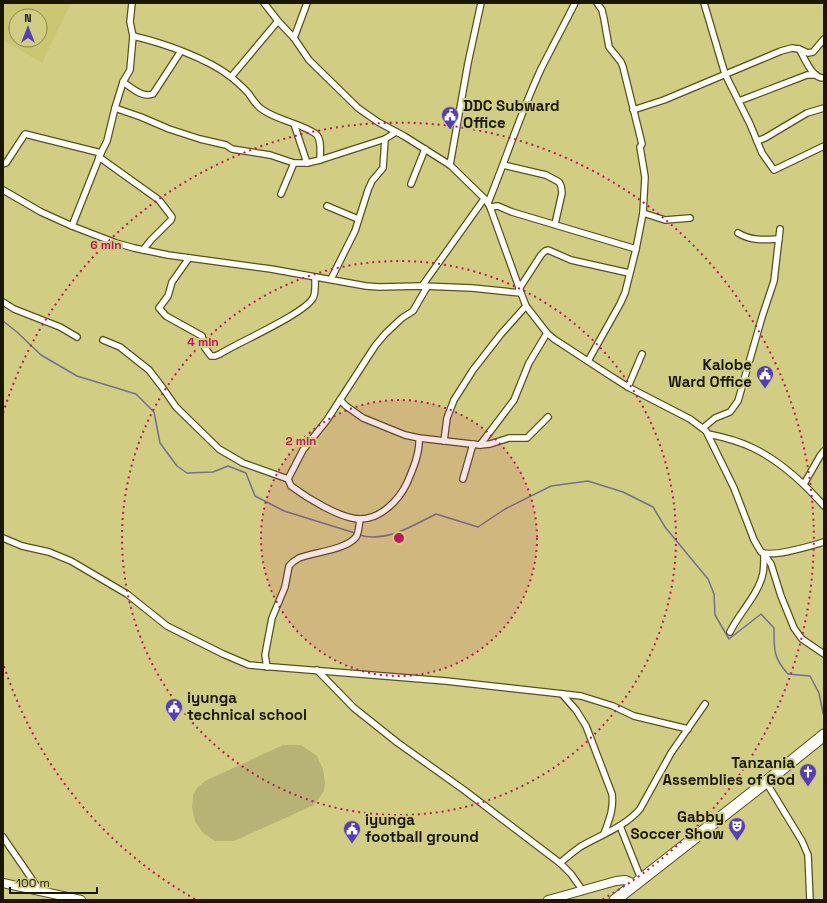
<svg xmlns="http://www.w3.org/2000/svg" width="827" height="903" font-family="'Space Grotesk',sans-serif">
<rect width="100%" height="100%" fill="#d1cd82"/>
<path fill="#cbc672" fill-rule="evenodd" d="M3 3H71L42 63 3 40ZM16 16H40V40H16Z"/>
<polygon fill="#b7b374" points="283,745 301,745 317,756 323,769 325,783 324,791 314,805 234,841 215,841 203,833 195,821 192,808 193,795 197,788 205,781"/>
<g fill="none" stroke-linecap="round" stroke-linejoin="round">
<g stroke="#727093" stroke-width="1.5">
<polyline points="3,321 17,332 41,355 77,376 136,394 154,412 160,443 177,466 187,473 213,472 228,466 246,473 255,496 284,511 355,533"/>
<path d="M359 535C386 543 412 526 436 514L478 527 505 509 551 486 588 481 623 492 653 507 665 527 708 579 714 594 715 615 729 639 761 614 774 628C774 648 773 658 788 674L810 676 819 693 823 713 824 715"/>
</g>
<g stroke="#565219" stroke-width="8">
<g id="street">
<path d="M264 3 278 21 294 38 309 60 358 108 378 122 404 136 450 165 486 200 490 207 521 293 526 306 547 333 554 339 609 375 628 387 690 419 706 431 734 488 754 540 761 552C773 558 810 546 824 542"/>
<polyline points="704,3 725,74 750,124 762,153 774,170 824,146"/>
<path d="M133 36C163 43 207 58 231 77 237 82 244 88 249 94 253 100 257 107 263 110 279 121 300 123 316 134 322 140 320 152 320 160"/>
<polyline points="294,38 307,3"/>
<polyline points="799,49 808,53 813,52 824,39"/>
<polyline points="231,77 278,21"/>
<path d="M123 82C132 88 142 98 153 94L181 51"/>
<polyline points="739,101 807,75 816,75"/>
<polyline points="115,108 141,117 169,129 200,139 226,145 232,149 270,155 294,163 307,163 320,160 385,139 396,132"/>
<path d="M633 110 664 100 781 51 792 48 799 49C805 58 812 79 824 78"/>
<polyline points="294,124 307,163"/>
<polyline points="757,141 765,138 807,113 824,108"/>
<polyline points="99,157 159,200 172,217 171,220 151,240 143,250"/>
<polyline points="3,164 6,163 25,134 101,153"/>
<polyline points="450,165 468,63 481,3"/>
<polyline points="503,165 546,175 559,182 561,186 562,193 555,224"/>
<polyline points="411,184 425,149"/>
<polyline points="3,190 41,212 72,226 116,243 134,248 168,255 271,269 366,286 379,287 422,286 472,288 521,293"/>
<polyline points="281,194 294,163"/>
<path d="M488 203C506 159 521 112 541 69 552 47 564 25 575 3"/>
<polyline points="327,206 358,219"/>
<polyline points="490,207 498,206 512,212 636,249"/>
<polyline points="643,213 665,220 690,218"/>
<polyline points="72,226 101,153 107,141 115,108 123,82 130,70 133,36 130,22 132,3"/>
<path d="M738 233C751 241 764 240 779 239"/>
<path d="M189 258 172 282 168 296 159 308 166 316 202 336 205 348 211 356H215L220 354C239 342 304 314 313 298 316 293 315 283 315 277"/>
<polyline points="331,279 355,231 368,190 372,181 383,168 385,139"/>
<polyline points="422,286 484,199"/>
<polyline points="519,289 541,255 545,251 548,250 571,260 629,273"/>
<polyline points="3,302 14,309 60,327 77,337"/>
<polyline points="103,340 120,347 149,370 162,387 176,407 219,449 243,463 288,479"/>
<polyline points="588,361 620,304 625,293 636,249 643,213 645,177 640,147 642,144 623,67 621,62 609,47 604,19 602,10 597,3"/>
<polyline points="628,387 642,354"/>
<polyline points="340,400 346,406 363,418 405,435 419,438 480,445 490,444 509,438 527,438 548,417"/>
<polyline points="703,428 715,418 730,412 738,401 762,317 774,281 780,229"/>
<path d="M708 434C723 437 739 441 753 448 780 461 804 483 824 506"/>
<path d="M419 438C420 453 413 469 407 483 399 500 381 519 360 519 341 519 307 498 291 486L288 479 303 450 327 420 375 346 385 334 402 318 413 311 427 287"/>
<polyline points="444,441 447,418 454,400 473,370 501,334 526,306"/>
<polyline points="480,445 514,400 529,363 547,333"/>
<polyline points="463,479 473,444"/>
<polyline points="804,484 820,456 824,451"/>
<polyline points="3,538 22,546 49,552 71,561 127,594 167,626 223,654 249,665 446,681 581,696 613,706 634,716 688,729"/>
<polyline points="764,554 771,564 781,596 794,628 802,639 824,654"/>
<path d="M730 632C739 613 759 594 763 573 764 567 764 560 764 554"/>
<path d="M267 667 265 655 272 618 285 587 289 566 293 562 299 558C314 552 346 550 356 537 359 533 359 524 360 519"/>
<polyline points="317,670 354,708 398,743 464,790 560,863 571,874 583,891"/>
<path d="M562 694 576 710 586 726 612 794C614 809 609 820 604 834"/>
<polyline points="766,782 802,841 808,855 810,900"/>
<polyline points="620,826 641,879"/>
<polyline points="3,837 40,891"/>
<path d="M560 863C567 857 573 852 580 847 600 835 625 827 640 809L671 753 705 704"/>
</g>
</g>
<g stroke="#565219" stroke-width="10">
<g id="secondary">
<polyline points="3,883 81,900"/>
<polyline points="548,900 616,881 625,880 635,884"/>
</g>
</g>
<g stroke="#565219" stroke-width="13">
<polyline id="highway" points="615,900 766,782 824,735"/>
</g>
<use href="#street" stroke="#fff" stroke-width="5.5"/>
<use href="#secondary" stroke="#fff" stroke-width="8"/>
<use href="#highway" stroke="#fff" stroke-width="11"/>
</g>
<circle cx="399" cy="538" r="138" fill="#c2185b" fill-opacity=".12"/>
<g fill="none" stroke="#c2185b" stroke-width="2" stroke-dasharray="2 4">
<circle cx="399" cy="538" r="138"/>
<circle cx="399" cy="538" r="277"/>
<path d="M195 899A415 415 0 0 1 3 663M3 413A415 415 0 1 1 603 899"/>
</g>
<defs>
<g id="civic-pin" transform="scale(0.9)"><path d="M0 17L-7.5 6A9.5 9.5 0 1 1 7.5 6Z" fill="#553fb7" stroke="#d1cd82"/><path d="M-.6-6.5H3V-4.5H.6V-3L4-1V1h2V6H-6V1h2V-1L-.6-3ZM-1.2 2.5V6h2.4V2.5Z" fill="#fff"/></g>
<g id="church-pin" transform="scale(0.9)"><path d="M0 17L-7.5 6A9.5 9.5 0 1 1 7.5 6Z" fill="#553fb7" stroke="#d1cd82"/><path d="M-1.2-6h2.4v3.5h3.3v2.4h-3.3V6h-2.4V-.1h-3.3v-2.4h3.3Z" fill="#fff"/></g>
<g id="theatre-pin" transform="scale(0.9)"><path d="M0 17L-7.5 6A9.5 9.5 0 1 1 7.5 6Z" fill="#553fb7" stroke="#d1cd82"/><path d="M-5-5.5Q0-4 5-5.5V0Q5 5 0 6Q-5 5-5 0ZM-3.3-2.5H-1v1.5H-3.3ZM1-2.5H3.3v1.5H1ZM-2.8 1Q0 5.5 2.8 1Z" fill="#fff"/></g>
</defs>
<g fill-rule="evenodd">
<use href="#civic-pin" x="450" y="115"/>
<use href="#civic-pin" x="765" y="374"/>
<use href="#civic-pin" x="174" y="707"/>
<use href="#church-pin" x="808" y="772"/>
<use href="#theatre-pin" x="737" y="826"/>
<use href="#civic-pin" x="352" y="829"/>
</g>
<g text-anchor="middle" stroke-width="4" stroke-linejoin="round" paint-order="stroke">
<g font-size="15" font-weight="bold" fill="#191700" stroke="#d1cd82" text-anchor="start">
<text x="463" y="111">DDC Subward<tspan x="463" dy="17">Office</tspan></text>
<text x="752" y="370" text-anchor="end">Kalobe<tspan x="752" dy="17">Ward Office</tspan></text>
<text x="187" y="703">iyunga<tspan x="187" dy="17">technical school</tspan></text>
<text x="795" y="768" text-anchor="end">Tanzania<tspan x="795" dy="17">Assemblies of God</tspan></text>
<text x="724" y="822" text-anchor="end">Gabby<tspan x="724" dy="17">Soccer Show</tspan></text>
<text x="365" y="825">iyunga<tspan x="365" dy="17">football ground</tspan></text>
</g>
</g>
<circle cx="399" cy="538" r="6" fill="#c2185b" stroke="#d1cd82" stroke-width="2"/>
<g font-size="12" text-anchor="middle" font-weight="bold" fill="#c2185b" stroke="#d1cd82" stroke-width="4" stroke-linejoin="round" paint-order="stroke">
<text x="106" y="249">6 min</text>
<text x="203" y="346">4 min</text>
<text x="301" y="445">2 min</text>
</g>
<rect width="827" height="903" fill="none" stroke="#191700" stroke-width="8"/>
<g transform="translate(28 28)"><circle r="19" fill="#d1cd82" stroke="#87844e"/>
<path d="M0-3L7 15L0 10L-7 15Z" fill="#553fb7"/>
<text y="-6" font-size="11" font-weight="bold" text-anchor="middle" fill="#191700">N</text>
</g>
<path d="M10 887v6h87v-6" fill="none" stroke="#191700" stroke-width="2"/>
<text x="16" y="887" font-size="12" fill="#191700" stroke="#d1cd82" stroke-width="3" paint-order="stroke">100 m</text>
</svg>
